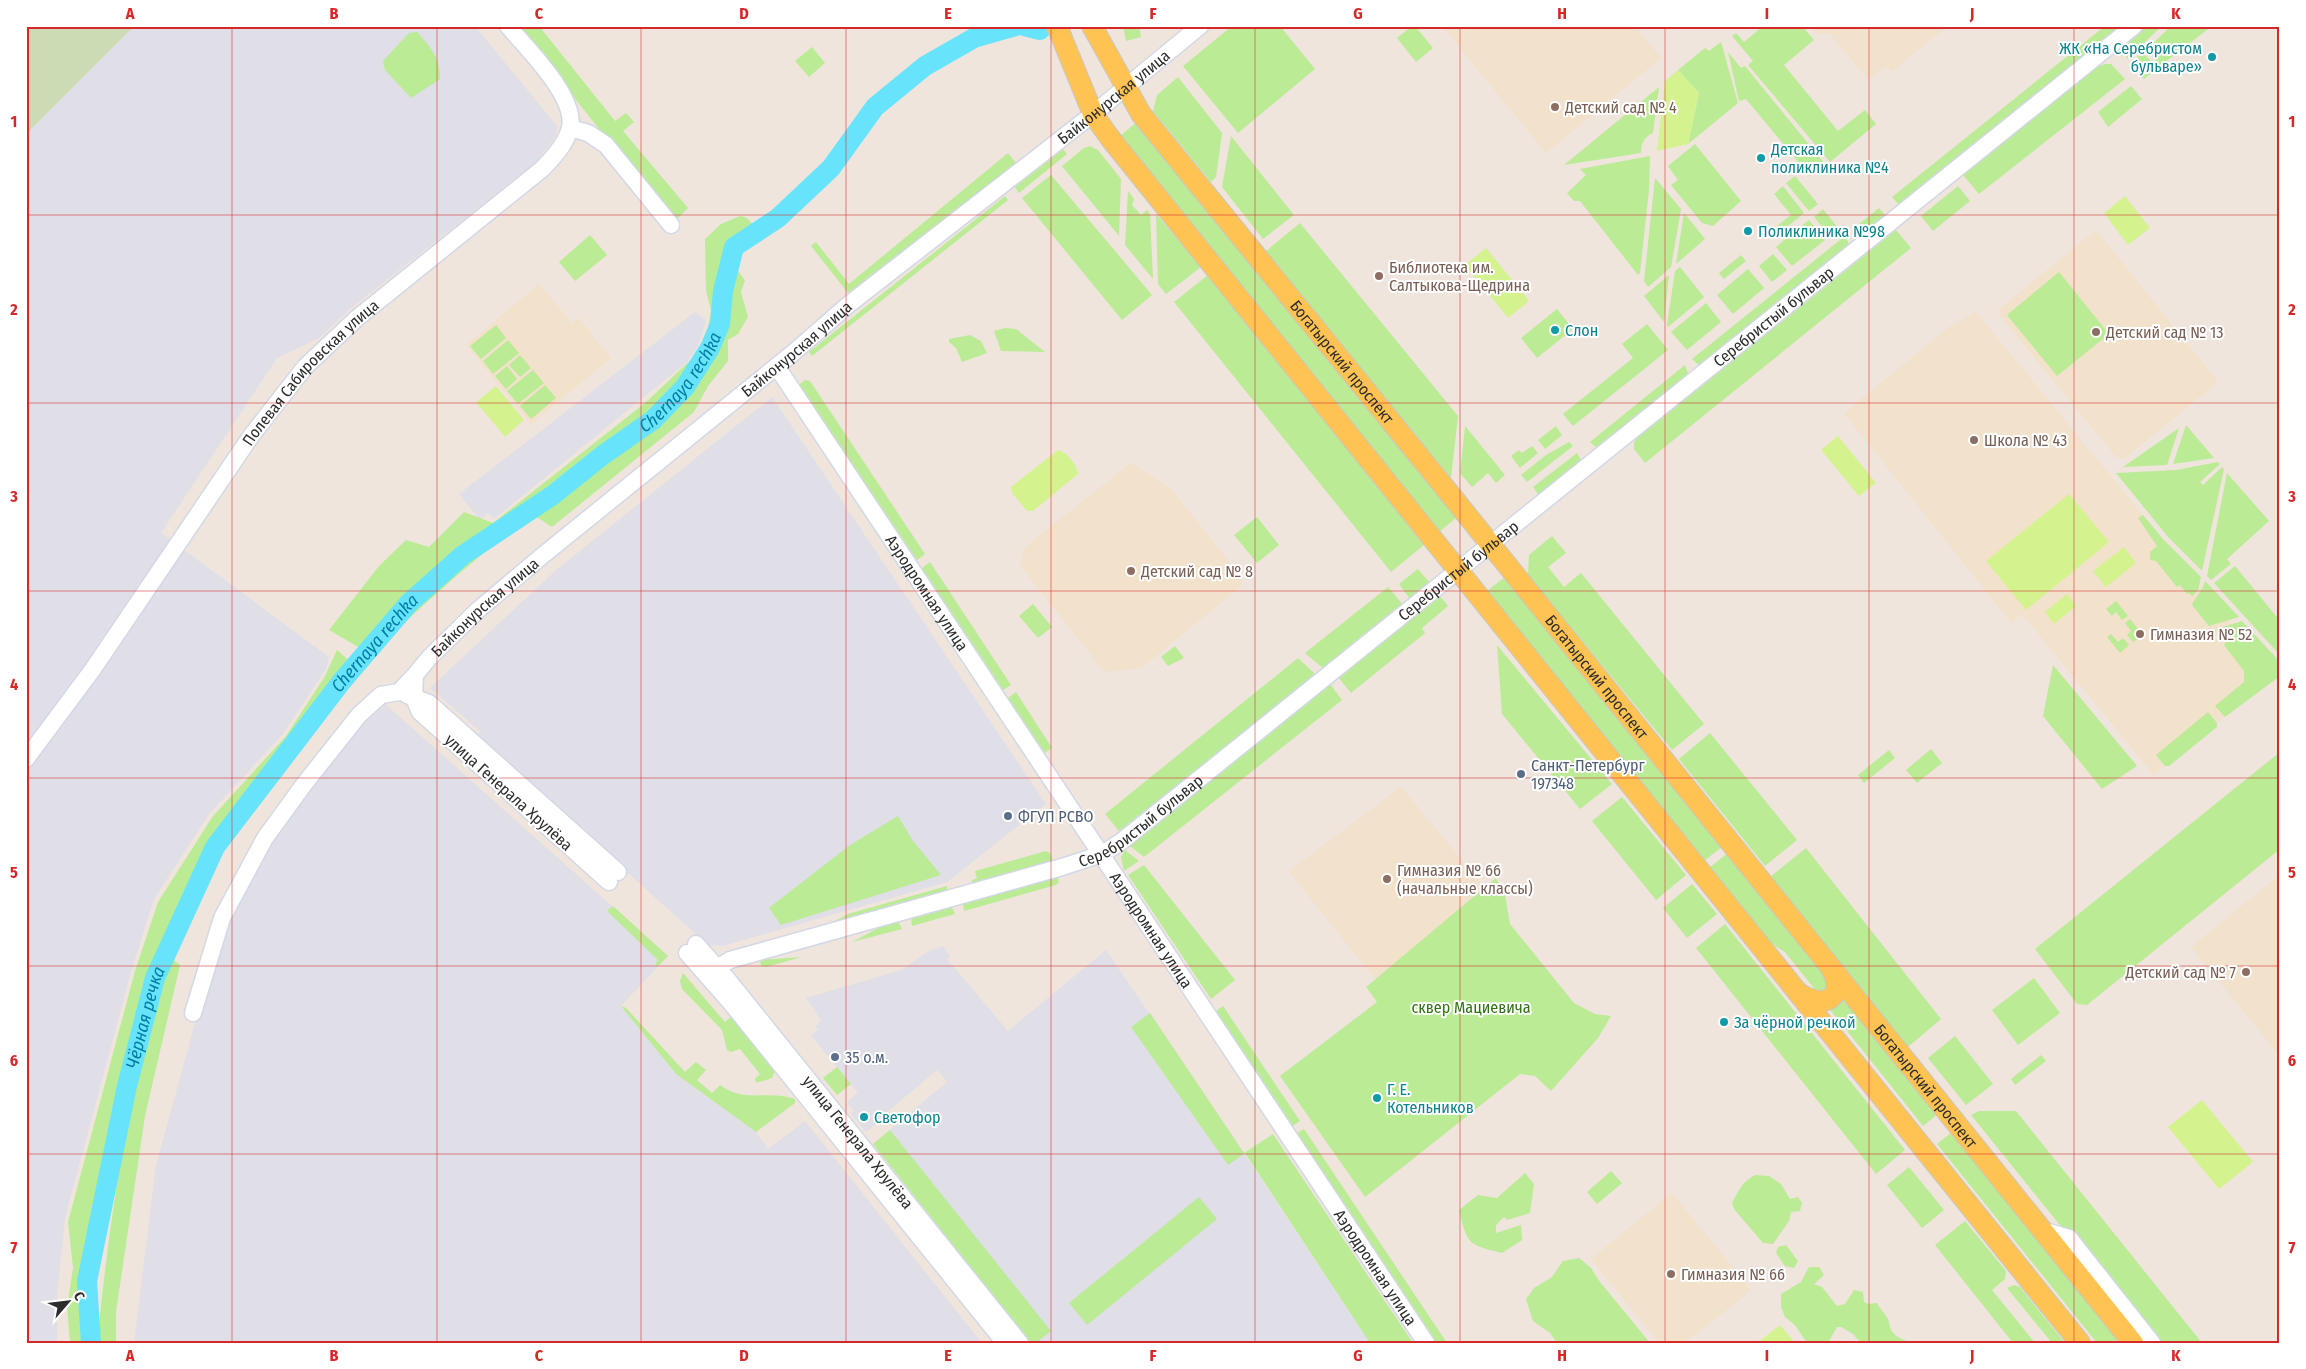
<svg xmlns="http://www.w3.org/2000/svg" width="2306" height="1369" font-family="'Fira Sans Condensed',sans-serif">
<rect width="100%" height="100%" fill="#efe5dd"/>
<g fill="#e0dee7">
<polygon points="134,26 475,26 557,126 556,136 536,162 350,309 319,338 277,358 161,533 329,657 326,669 282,735 209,814 154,899 131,972 65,1218 57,1297 57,1343 26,1343 26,134"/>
<polygon points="695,312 706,320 698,346 687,362 494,519 488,513 480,520 459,494"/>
<polygon points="772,397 1046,804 947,882 723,946 708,945 475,736 481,732 430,688 555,571"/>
<polygon points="383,702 668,956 621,1006 676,1074 756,1132 768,1149 805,1121 982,1343 134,1343 156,1165 197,1016 226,927 282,820 368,713"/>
<polygon points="943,946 951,957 947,959 1008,1031 1106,950 1244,1153 1370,1343 1031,1343 873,1144 947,1082 937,1070 878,1120 879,1121 866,1132 851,1114 854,1111 847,1102 858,1093 811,1035 818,1030 815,1026 821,1020 806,998 901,970 929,951"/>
</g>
<g fill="#f2e1cb">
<polygon points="1442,26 1634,26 1661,58 1546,153"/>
<polygon points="1810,26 1947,26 1891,72 1886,66 1869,80 1830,34 1816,34"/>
<polygon points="2096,230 2218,382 2124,459 2116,457 1999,315 1999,309"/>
<polygon points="539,284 572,323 579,318 611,358 531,424 466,345"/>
<polygon points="1976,312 2275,676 2154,775 2022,614 2011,623 1844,413 1949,327"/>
<polygon points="1131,463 1170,488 1242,578 1242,585 1141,668 1106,672 1102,669 1020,565 1024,548"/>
<polygon points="1401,787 1485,888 1375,979 1289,871"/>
<polygon points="2280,875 2280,1056 2191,947"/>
<polygon points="1672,1193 1751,1290 1685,1343 1659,1343 1591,1259"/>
</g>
<g fill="#bbeb95">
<polygon points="517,26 539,26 615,121 626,113 634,122 623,131 688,208 678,218 667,214"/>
<polygon points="1123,26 1139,26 1141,37 1126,41"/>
<polygon points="1232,26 1280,26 1315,69 1238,133 1183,66"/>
<polygon points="1412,26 1415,26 1433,48 1416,62 1397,38"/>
<polygon points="1763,26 1802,26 1814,40 1784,65 1838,131 1865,110 1876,124 1830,162 1748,65 1753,61 1732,36 1736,33 1744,42"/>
<polygon points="2105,26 2121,26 1899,205 1892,197"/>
<path d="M2147 26H2162L2127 59C2122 40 2134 37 2147 26Z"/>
<polygon points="2171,26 2212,26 2160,66 2147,49"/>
<path d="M417 32C430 46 441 60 440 79L411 98 385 70 383 61 409 33Z"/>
<polygon points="1721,42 1738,103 1688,144 1699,93 1678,70 1705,48 1709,51"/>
<polygon points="812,47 825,63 809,77 795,61"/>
<polygon points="1728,52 1741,68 1745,66 1825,164 1810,176 1746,99 1739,101"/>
<polygon points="2143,52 2157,69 2144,79 2131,63"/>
<polygon points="2105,64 2111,64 2125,79 1979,194 1963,175 2099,66"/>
<polygon points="1178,77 1222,133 1216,177 1211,182 1153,111 1157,95"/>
<polygon points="2131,86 2142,99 2108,127 2098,112"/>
<path d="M1659 87 1653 133C1644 137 1641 143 1641 153L1564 165Z"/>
<polygon points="1138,121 1457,517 1439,532 1120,136"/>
<polygon points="1231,136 1294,215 1263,239 1222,187"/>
<polygon points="1695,144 1741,201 1713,226 1702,223 1671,185 1678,180 1668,166"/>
<polygon points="1090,146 1098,150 1121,179 1119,236 1062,166 1084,148"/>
<polygon points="1063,149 1067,154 1019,193 1015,187"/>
<polygon points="1008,153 1016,163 848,293 811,246 816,242 849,284"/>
<polygon points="1650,156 1649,190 1640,273 1638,275 1580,201 1574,201 1567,193 1586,175 1580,169"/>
<polygon points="1051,175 1152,295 1122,320 1022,198"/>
<polygon points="1795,176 1818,204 1809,211 1786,183"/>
<polygon points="1655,178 1681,209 1671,267 1648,287 1644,281"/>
<polygon points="1783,186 1804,213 1772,239 1767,234 1791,215 1774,194"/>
<polygon points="1958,186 1970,201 1933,231 1921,216"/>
<polygon points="1128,191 1134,199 1132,205 1141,215 1147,210 1150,214 1153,279 1125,245"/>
<polygon points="1005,196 1008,200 812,356 809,352"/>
<polygon points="1879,208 1886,216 1866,232 1859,224"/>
<polygon points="1823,209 1839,229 1830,236 1814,217"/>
<polygon points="1684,213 1705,239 1676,264"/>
<polygon points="1156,214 1201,267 1166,294 1158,284"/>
<path d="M740 216C750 217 752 224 756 233L752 240 736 251V269L745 280 741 292 748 317 738 334 728 340V361L708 386 694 412 552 527 532 514C475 559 423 603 372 655L329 630 379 566 406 540 429 547 464 512 493 523 645 403 698 353 707 335 711 310 706 291 705 239 721 224Z"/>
<polygon points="1809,220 1825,240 1792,266 1776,247"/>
<polygon points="1300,223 1458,416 1451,478 1265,252"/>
<polygon points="1896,230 1911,248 1645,463 1634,449 1634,442 1638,437"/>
<polygon points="590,235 607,255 575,281 559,262"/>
<polygon points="1845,236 1850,246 1700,366 1692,359"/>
<polygon points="1773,254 1787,270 1772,282 1759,266"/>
<polygon points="1741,255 1746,261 1724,279 1719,273"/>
<polygon points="1680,267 1704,297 1668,327 1667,325 1675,271"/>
<polygon points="1748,269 1764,288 1733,314 1717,295"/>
<polygon points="2059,272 2109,334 2057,376 2007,315"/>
<polygon points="1208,275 1424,545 1391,572 1174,302"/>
<polygon points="1669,275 1664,322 1644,296"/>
<polygon points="1706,303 1721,322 1687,350 1671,332"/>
<polygon points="1557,309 1573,329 1537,358 1521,338"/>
<polygon points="1647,324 1668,350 1573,426 1563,414 1633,358 1622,344"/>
<polygon points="496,325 506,338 481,359 470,346"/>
<polygon points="1005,328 1016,329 1045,352 1001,351 994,331"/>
<polygon points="970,335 981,341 987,353 962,362 956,348 949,342 949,339"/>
<polygon points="508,340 519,353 493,374 483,361"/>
<polygon points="520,355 531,368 520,377 509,365"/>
<polygon points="1685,365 1689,376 1598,449 1590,442"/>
<polygon points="507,366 517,379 506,389 495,376"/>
<polygon points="533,370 544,383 518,404 507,391"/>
<polygon points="805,380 810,381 925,554 917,560 799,385"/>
<polygon points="545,385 556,398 531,419 520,406"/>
<polygon points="2186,425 2214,458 2173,464"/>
<polygon points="1465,426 1505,475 1496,483 1488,473 1472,487 1460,473"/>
<polygon points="1556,426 1562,435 1545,449 1538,440"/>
<polygon points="2179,428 2167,465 2123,467"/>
<polygon points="1569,442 1573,446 1527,482 1521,475 1546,455"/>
<polygon points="1532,446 1538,453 1520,468 1511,456 1519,450 1522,453"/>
<polygon points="1577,453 1582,462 1540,497 1533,487"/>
<polygon points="2218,462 2220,464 2200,482 2203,485 2222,467 2224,469 2202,571 2169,538 2116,473 2176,470"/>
<polygon points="2227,473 2269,521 2227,559 2231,564 2211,580 2207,576"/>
<polygon points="2143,515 2163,539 2201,577 2198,590 2192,596 2189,593 2187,594 2180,585 2177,587 2156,561 2150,560 2150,552 2157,546 2138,518"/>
<polygon points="1257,517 1279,545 1257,563 1234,535"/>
<polygon points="1552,536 1566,553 1548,567 1564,587 1581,573 1704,724 1672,750 1528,575 1529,555"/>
<polygon points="930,562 1011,685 1003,690 922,568"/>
<polygon points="2235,566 2280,621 2280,655 2214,583"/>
<polygon points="1418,569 1430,583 1410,599 1399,584"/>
<polygon points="1505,577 1722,847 1704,861 1487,591"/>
<path d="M2205 581 2209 585 2239 617 2209 626 2192 605C2196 595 2202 593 2205 581Z"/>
<polygon points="1388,587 1403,605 1324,669 1305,653"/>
<polygon points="1440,596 1448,606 1422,628 1425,633 1351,693 1339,678"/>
<polygon points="2116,601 2128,616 2122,620 2116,612 2112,616 2106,609"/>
<polygon points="1033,604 1052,627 1038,638 1019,616"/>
<polygon points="2130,619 2143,635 2133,642 2127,635 2131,631 2125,623"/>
<polygon points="2242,621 2280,662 2280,676 2225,717 2215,706 2244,682 2244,671 2224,645 2226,642 2216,629"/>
<polygon points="2111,634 2118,642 2123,638 2129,645 2120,653 2107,637"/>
<polygon points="1497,645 1612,784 1580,809 1502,714"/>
<polygon points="1175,646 1184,658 1168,666 1161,657"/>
<polygon points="337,650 353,664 213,844 154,974 121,1096 83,1279 88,1343 70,1343 67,1307 73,1268 68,1222 135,971 158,902 213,816 286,736 325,676"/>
<polygon points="1298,658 1314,673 1313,677 1119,831 1105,814"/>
<polygon points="2053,665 2137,766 2102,789 2043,716"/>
<polygon points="1330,684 1342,700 1144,857 1130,846"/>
<polygon points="1016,692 1052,748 1045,753 1008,698"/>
<polygon points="2208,712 2217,723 2217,727 2169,766 2165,766 2156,755"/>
<polygon points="1710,733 1797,840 1765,866 1679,759"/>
<polygon points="1931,749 1942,763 1917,783 1906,770"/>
<polygon points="1889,750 1895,758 1864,783 1858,775"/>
<polygon points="2280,752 2280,849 2087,1005 2077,1004 2035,949"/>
<polygon points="1622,797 1686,875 1656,900 1592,821"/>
<polygon points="898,816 913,841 941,875 781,925 769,908 850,845"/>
<polygon points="1806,848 1941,1019 1908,1047 1770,877"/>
<polygon points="1125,850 1139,861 1124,871 1121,857"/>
<polygon points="1046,851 1050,853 1053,861 973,883 971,881 977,878 975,871"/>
<polygon points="1728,853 1831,981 1830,989 1817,992 1785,952 1769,942 1709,868"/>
<polygon points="1144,865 1235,980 1211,999 1128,875"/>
<polygon points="1057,876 1059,882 1056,885 964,911 963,903"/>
<polygon points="1496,878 1505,895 1510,924 1574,1003 1595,1014 1611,1016 1598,1038 1551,1091 1535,1076 1520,1074 1365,1197 1280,1076 1377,1002 1366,987"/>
<polygon points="1692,884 1717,914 1687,938 1663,908"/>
<polygon points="947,886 947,891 833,923 833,922 848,914"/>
<polygon points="613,906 668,956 658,966 655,964 658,960 607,911"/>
<polygon points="951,906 955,914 912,926 911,918"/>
<polygon points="898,921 902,929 852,942 880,927"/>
<polygon points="1725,924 1905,1150 1876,1174 1696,948"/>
<polygon points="802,957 766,967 761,966 760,960"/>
<path d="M171 958 180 965 145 1116 116 1312V1343H97C110 1216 129 1078 171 958Z"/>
<polygon points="683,973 725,1022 731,1017 775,1071 772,1078 756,1083 755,1079 760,1074 740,1049 731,1052 727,1050 722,1030 682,989 680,981"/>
<polygon points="2034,978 2060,1013 2018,1045 1992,1010"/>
<polygon points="1841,994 1938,1114 1923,1126 1828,1007"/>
<path d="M621 1006 626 1008 685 1072 696 1062 706 1070 697 1080 712 1093 720 1085C745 1104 768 1089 795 1099V1103L756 1132 676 1074Z"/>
<polygon points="1223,1006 1300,1121 1293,1126 1216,1011"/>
<polygon points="1150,1013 1244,1153 1273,1134 1413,1343 1370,1343 1245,1153 1228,1165 1131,1027"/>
<polygon points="1955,1036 1993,1084 1966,1105 1928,1058"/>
<polygon points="2041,1055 2046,1061 2015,1085 2011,1079"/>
<polygon points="837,1067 851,1084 837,1095 823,1078"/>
<polygon points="1979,1111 2016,1111 2202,1343 2155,1343 1971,1115"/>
<polygon points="1304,1129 1447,1343 1437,1343 1297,1133"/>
<polygon points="890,1130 1051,1331 1036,1343 1031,1343 873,1144"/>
<polygon points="1952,1132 2121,1343 2097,1343 1937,1144"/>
<polygon points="1909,1167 1944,1210 1922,1228 1887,1185"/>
<polygon points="1611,1171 1622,1183 1597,1204 1587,1192"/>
<path d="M1525 1173 1534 1184 1530 1213 1507 1220 1504 1217 1496 1225V1233L1521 1225 1522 1240 1502 1253C1469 1245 1467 1245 1459 1210L1478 1195 1497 1198Z"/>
<path d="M1755 1175 1769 1176 1781 1184 1790 1199 1798 1197 1802 1203 1800 1211 1791 1212 1789 1221 1773 1244 1763 1243 1734 1209 1732 1203C1738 1191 1743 1181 1755 1175Z"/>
<polygon points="1199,1197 1217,1219 1087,1325 1069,1303"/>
<polygon points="1965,1221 2006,1271 2005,1279 1992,1290 2035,1343 2013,1343 1935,1245"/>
<polygon points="1786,1245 1798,1261 1794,1268 1785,1266 1776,1253 1778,1247"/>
<polygon points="1579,1258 1591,1268 1600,1282 1650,1343 1557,1343 1550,1333 1533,1321 1526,1299 1534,1288 1552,1277 1563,1261"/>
<path d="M1809 1267H1819L1824 1275 1814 1284 1822 1287 1837 1306 1845 1304 1854 1290 1863 1292 1864 1302 1868 1304 1877 1303C1880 1309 1883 1311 1886 1316 1889 1320 1889 1322 1890 1327 1893 1337 1904 1340 1912 1343H1861L1853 1334 1841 1327H1837L1828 1343H1807L1795 1325 1785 1317 1781 1307V1294L1801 1282Z"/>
<polygon points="2014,1285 2020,1287 2065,1343 2052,1343 2007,1288"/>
</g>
<polygon fill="#cbdbb3" points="26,26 134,26 26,134"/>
<g fill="#d4f38f">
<polygon points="1678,70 1699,93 1688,144 1657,151 1665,81"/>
<polygon points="2125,196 2150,228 2128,245 2104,213"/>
<polygon points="1486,248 1529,301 1508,318 1465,265"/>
<polygon points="496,386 524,420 505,437 476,402"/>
<polygon points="1838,436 1876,483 1859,496 1821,450"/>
<path d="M1058 450C1067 452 1077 465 1078 474L1033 511H1027L1012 493 1011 487Z"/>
<polygon points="2069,494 2109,542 2026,610 1986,561"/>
<polygon points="2124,547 2136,563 2106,587 2093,571"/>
<polygon points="2067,594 2076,606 2054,624 2045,612"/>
<polygon points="2202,1100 2253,1162 2219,1189 2168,1127"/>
<polygon points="1780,1325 1795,1343 1757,1343"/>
</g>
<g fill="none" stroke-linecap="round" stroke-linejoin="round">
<g stroke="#67e4fb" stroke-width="20">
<polyline points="1024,26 1040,30"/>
<path id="s1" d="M91 1343 87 1281 127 1086 155 978 215 847 342 681 409 603 463 555 553 495 603 455 653 420 685 387 710 348 720 324 723 291 734 247 778 218 831 168 875 107 925 66 974 38 1016 26"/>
</g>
<g stroke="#d2d8e6" stroke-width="19">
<g id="minor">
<polyline points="570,128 588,133 606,145 671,225"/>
<path id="s2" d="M777 367 1426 1343"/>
<polyline points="407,695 429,703 618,872"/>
<path id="s3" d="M26 759 93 669 251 436 305 367 356 319 542 169C553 158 566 144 570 128 577 97 527 49 508 26"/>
<path id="s4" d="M609 882 420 712 414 698 415 675 429 658 478 610 542 556 793 353 848 305 1093 114 1200 26"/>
<path id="s5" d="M696 944 728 980 1020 1343"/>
<polyline points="687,953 731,1003 1005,1343"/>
<path id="s6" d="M707 974 730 960 1062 867 1102 854 1122 841 2134 26"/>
<polyline points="193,1013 222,918 265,838 305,783 359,715 381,695 399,692 415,675"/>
<polyline points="2042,1230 2069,1238 2152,1343"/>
</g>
</g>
<g stroke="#c8c8c8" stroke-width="22">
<g id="major">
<polyline points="1057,26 1093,114 1110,138 2080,1343"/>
<path id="s7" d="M1092 26 1141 114 1454 499 2133 1343"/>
<path d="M1799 993C1825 1011 1847 997 1831 968"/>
</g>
</g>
<use href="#minor" stroke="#fff" stroke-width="16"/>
<use href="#major" stroke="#ffc353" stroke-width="20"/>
</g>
<path fill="none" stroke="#d62828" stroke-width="1" stroke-opacity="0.55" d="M232 26V1343M437 26V1343M641 26V1343M846 26V1343M1051 26V1343M1255 26V1343M1460 26V1343M1665 26V1343M1869 26V1343M2074 26V1343M26 215H2280M26 403H2280M26 591H2280M26 778H2280M26 966H2280M26 1154H2280"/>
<g fill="#0f9aa8" stroke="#fff" stroke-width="2">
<circle cx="2212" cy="57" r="5"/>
<circle cx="1761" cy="158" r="5"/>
<circle cx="1748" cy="231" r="5"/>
<circle cx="1555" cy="330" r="5"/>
<circle cx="1724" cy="1022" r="5"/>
<circle cx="1377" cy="1098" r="5"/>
<circle cx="864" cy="1117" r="5"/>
</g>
<g fill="#8d6e63" stroke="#fff" stroke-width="2">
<circle cx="1555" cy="107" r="5"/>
<circle cx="1379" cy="276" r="5"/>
<circle cx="2096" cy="332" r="5"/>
<circle cx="1974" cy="440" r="5"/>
<circle cx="1131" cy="571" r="5"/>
<circle cx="2140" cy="634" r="5"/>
<circle cx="1387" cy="879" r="5"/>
<circle cx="2246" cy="972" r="5"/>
<circle cx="1671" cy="1274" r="5"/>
</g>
<g fill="#5c6f8a" stroke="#fff" stroke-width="2">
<circle cx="1521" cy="774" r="5"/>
<circle cx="1008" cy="816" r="5"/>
<circle cx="835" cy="1057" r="5"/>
</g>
<g text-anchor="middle" stroke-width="4" stroke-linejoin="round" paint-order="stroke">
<g font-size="16" fill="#0d838f" stroke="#fff" text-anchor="start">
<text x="2202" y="54" text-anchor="end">ЖК «На Серебристом<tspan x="2202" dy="18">бульваре»</tspan></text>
<text x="1771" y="155">Детская<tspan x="1771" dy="18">поликлиника №4</tspan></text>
<text x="1758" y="237">Поликлиника №98</text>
<text x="1565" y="336">Слон</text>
<text x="1734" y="1028">За чёрной речкой</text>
<text x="1387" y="1095">Г. Е.<tspan x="1387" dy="18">Котельников</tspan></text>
<text x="874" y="1123">Светофор</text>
</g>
<g font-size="16" fill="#2c2c2c" stroke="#fff">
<text dy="6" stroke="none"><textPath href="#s4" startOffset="1200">Байконурская улица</textPath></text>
<text dy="6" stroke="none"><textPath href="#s6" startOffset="1274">Серебристый бульвар</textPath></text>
<text dy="6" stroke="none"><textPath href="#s4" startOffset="795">Байконурская улица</textPath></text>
<text dy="6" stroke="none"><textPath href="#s7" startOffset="420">Богатырский проспект</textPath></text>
<text dy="6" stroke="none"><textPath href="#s3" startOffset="481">Полевая Сабировская улица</textPath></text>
<text dy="6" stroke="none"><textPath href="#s6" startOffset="869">Серебристый бульвар</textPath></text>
<text dy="6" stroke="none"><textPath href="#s2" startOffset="271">Аэродромная улица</textPath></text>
<text dy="6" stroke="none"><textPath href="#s4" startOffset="390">Байконурская улица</textPath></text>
<text dy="6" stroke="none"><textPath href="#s7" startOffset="825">Богатырский проспект</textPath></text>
<text transform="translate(509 792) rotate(42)" y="6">улица Генерала Хрулёва</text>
<text dy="6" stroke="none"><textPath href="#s6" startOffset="464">Серебристый бульвар</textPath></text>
<text dy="6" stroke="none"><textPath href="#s2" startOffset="676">Аэродромная улица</textPath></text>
<text dy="6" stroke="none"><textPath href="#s7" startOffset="1350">Богатырский проспект</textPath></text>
<text dy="6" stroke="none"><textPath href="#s5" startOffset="256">улица Генерала Хрулёва</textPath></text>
<text dy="6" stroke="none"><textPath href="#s2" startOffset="1081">Аэродромная улица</textPath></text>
</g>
<g font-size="16" fill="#785e54" stroke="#fff" text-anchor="start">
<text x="1565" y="113">Детский сад № 4</text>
<text x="1389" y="273">Библиотека им.<tspan x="1389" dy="18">Салтыкова-Щедрина</tspan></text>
<text x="2106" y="338">Детский сад № 13</text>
<text x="1984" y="446">Школа № 43</text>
<text x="1141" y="577">Детский сад № 8</text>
<text x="2150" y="640">Гимназия № 52</text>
<text x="1397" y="876">Гимназия № 66<tspan x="1397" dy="18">(начальные классы)</tspan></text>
<text x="2236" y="978" text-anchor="end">Детский сад № 7</text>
<text x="1681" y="1280">Гимназия № 66</text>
</g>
<g font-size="16" fill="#4e5e75" stroke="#fff" text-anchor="start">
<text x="1531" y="771">Санкт-Петербург<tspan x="1531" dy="18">197348</tspan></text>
<text x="1018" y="822">ФГУП РСВО</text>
<text x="845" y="1063">35 о.м.</text>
</g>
<g font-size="16" fill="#317213" stroke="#fff">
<text x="1471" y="1013">сквер Мациевича</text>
</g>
<g font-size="18" font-style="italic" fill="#017ea4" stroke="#fff">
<text dy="6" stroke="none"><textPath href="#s1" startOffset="1181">Chernaya rechka</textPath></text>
<text dy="6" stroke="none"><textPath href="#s1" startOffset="776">Chernaya rechka</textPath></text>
<text dy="6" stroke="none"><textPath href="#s1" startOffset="332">Чёрная речка</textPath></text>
</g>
</g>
<rect width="2306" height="1369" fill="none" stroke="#ffffff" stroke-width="55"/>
<g transform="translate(68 1302) rotate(62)" stroke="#ffffff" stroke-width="4" paint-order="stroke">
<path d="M0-4L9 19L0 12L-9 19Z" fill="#2c2c2c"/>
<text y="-8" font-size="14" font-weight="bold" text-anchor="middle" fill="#2c2c2c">С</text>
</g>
<rect x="28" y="28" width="2250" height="1314" fill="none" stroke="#d62828" stroke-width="2"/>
<g font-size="16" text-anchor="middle" font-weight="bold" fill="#d62828">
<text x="130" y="19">A</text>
<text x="334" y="19">B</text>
<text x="539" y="19">C</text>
<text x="744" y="19">D</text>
<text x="948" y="19">E</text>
<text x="1153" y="19">F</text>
<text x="1358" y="19">G</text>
<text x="1562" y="19">H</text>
<text x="1767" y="19">I</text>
<text x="1972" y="19">J</text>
<text x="2176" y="19">K</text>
<text x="14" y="127">1</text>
<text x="2292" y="127">1</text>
<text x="14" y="315">2</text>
<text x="2292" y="315">2</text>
<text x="14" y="502">3</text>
<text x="2292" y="502">3</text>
<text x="14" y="690">4</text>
<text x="2292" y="690">4</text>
<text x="14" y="878">5</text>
<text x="2292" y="878">5</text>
<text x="14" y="1066">6</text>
<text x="2292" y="1066">6</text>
<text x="14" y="1253">7</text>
<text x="2292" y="1253">7</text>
<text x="130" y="1361">A</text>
<text x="334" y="1361">B</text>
<text x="539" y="1361">C</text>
<text x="744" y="1361">D</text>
<text x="948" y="1361">E</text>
<text x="1153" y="1361">F</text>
<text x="1358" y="1361">G</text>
<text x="1562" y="1361">H</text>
<text x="1767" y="1361">I</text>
<text x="1972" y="1361">J</text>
<text x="2176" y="1361">K</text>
</g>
</svg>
